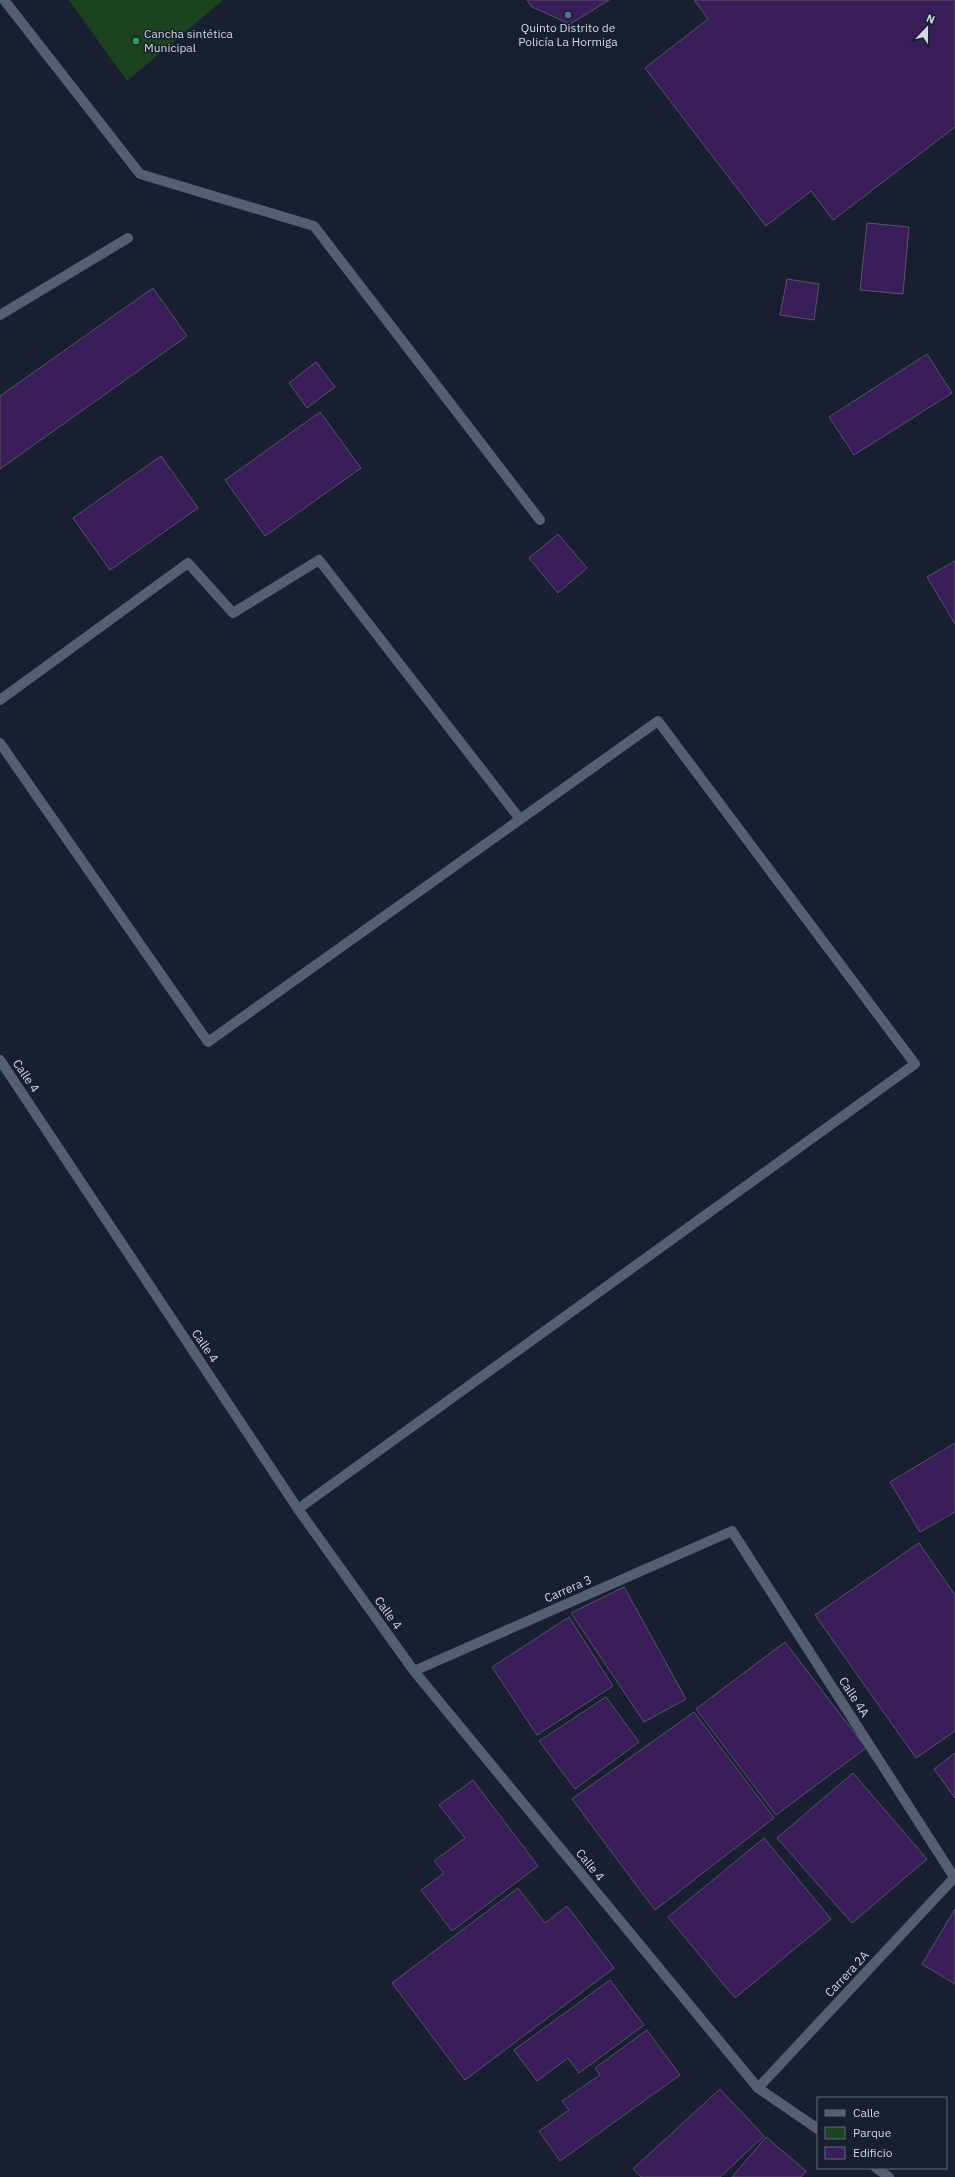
<svg xmlns="http://www.w3.org/2000/svg" width="955" height="2177" font-family="'IBM Plex Sans',sans-serif">
<rect width="100%" height="100%" fill="#171f30"/>
<polygon fill="#1c431f" points="69,0 223,0 127,81"/>
<g fill="#381d59" stroke="#5a5368">
<polygon points="527,0 609,0 570,24 532,7"/>
<polygon points="694,0 955,0 955,127 833,220 811,191 766,226 645,68 708,19"/>
<polygon points="867,223 909,227 903,294 860,290"/>
<polygon points="787,279 819,284 814,320 780,315"/>
<polygon points="153,288 187,336 0,469 0,396"/>
<polygon points="927,354 952,393 854,455 829,417"/>
<polygon points="316,362 335,387 307,408 289,383"/>
<polygon points="320,412 361,468 265,536 225,480"/>
<polygon points="161,456 198,508 110,570 73,518"/>
<polygon points="558,534 587,568 558,593 529,558"/>
<polygon points="955,561 955,624 927,577"/>
<polygon points="955,1443 955,1512 920,1532 890,1482"/>
<polygon points="919,1543 955,1595 955,1731 916,1758 815,1615"/>
<polygon points="624,1587 686,1699 644,1722 571,1613"/>
<polygon points="569,1617 613,1686 537,1735 492,1667"/>
<polygon points="785,1642 866,1748 776,1815 696,1709"/>
<polygon points="606,1697 639,1742 575,1789 539,1741"/>
<polygon points="694,1712 774,1818 655,1910 572,1799"/>
<polygon points="955,1753 955,1798 934,1769"/>
<polygon points="853,1773 927,1859 852,1923 777,1838"/>
<polygon points="473,1780 538,1866 452,1931 421,1890 444,1873 434,1861 465,1838 439,1805"/>
<polygon points="764,1838 831,1919 735,1998 668,1917"/>
<polygon points="518,1888 545,1923 567,1906 614,1968 465,2080 392,1983"/>
<polygon points="955,1909 955,1984 922,1964"/>
<polygon points="610,1980 644,2025 579,2073 568,2058 537,2081 514,2050"/>
<polygon points="647,2030 680,2075 560,2161 539,2131 569,2110 562,2101 600,2075 595,2068"/>
<polygon points="720,2089 764,2136 720,2177 641,2177 633,2169"/>
<polygon points="766,2137 806,2171 801,2177 732,2177"/>
</g>
<g fill="none" stroke-linecap="round" stroke-linejoin="round">
<g stroke="#555f73" stroke-width="10">
<polyline points="4,0 140,174 314,226 540,520"/>
<polyline points="0,315 128,238"/>
<polyline points="0,700 188,563 233,613 319,560 520,819"/>
<polyline points="0,743 208,1042 658,721 915,1064 298,1509"/>
</g>
<g stroke="#555f73" stroke-width="10">
<polyline points="0,1060 298,1509 414,1671 758,2088 818,2129"/>
<polyline points="414,1671 732,1531 954,1877"/>
<polyline points="758,2088 955,1877"/>
<polyline points="876,2168 889,2177"/>
</g>
</g>
<circle fill="#5c6f8a" stroke="#171f30" stroke-width="1.5" cx="568" cy="15" r="4"/>
<circle fill="#2e9e5b" stroke="#171f30" stroke-width="1.5" cx="136" cy="41" r="4"/>
<g text-anchor="middle" stroke-width="3" stroke-linejoin="round" paint-order="stroke">
<g font-size="12" fill="#d2d8e3" stroke="#171f30">
<text x="568" y="32">Quinto Distrito de<tspan x="568" dy="14">Policía La Hormiga</tspan></text>
<text x="144" y="38" text-anchor="start">Cancha sintética<tspan x="144" dy="14">Municipal</tspan></text>
</g>
<g font-size="12" fill="#d2d8e3" stroke="#171f30">
<text transform="translate(26 1076) rotate(56)" y="4">Calle 4</text>
<text transform="translate(205 1346) rotate(56)" y="4">Calle 4</text>
<text transform="translate(568 1589) rotate(-24)" y="4">Carrera 3</text>
<text transform="translate(388 1613) rotate(54)" y="4">Calle 4</text>
<text transform="translate(854 1697) rotate(57)" y="4">Calle 4A</text>
<text transform="translate(590 1865) rotate(51)" y="4">Calle 4</text>
<text transform="translate(847 1974) rotate(-47)" y="4">Carrera 2A</text>
</g>
</g>
<rect x="817" y="2097" width="130" height="72" fill="#171f30" stroke="#626978"/>
<rect x="825" y="2110" width="20" height="6" fill="#555f73" stroke="#626978"/>
<text x="853" y="2117" font-size="12" fill="#d2d8e3">Calle</text>
<rect x="825" y="2127" width="20" height="12" fill="#1c431f" stroke="#626978"/>
<text x="853" y="2137" font-size="12" fill="#d2d8e3">Parque</text>
<rect x="825" y="2147" width="20" height="12" fill="#381d59" stroke="#626978"/>
<text x="853" y="2157" font-size="12" fill="#d2d8e3">Edificio</text>
<g transform="translate(927 28) rotate(22)" stroke="#171f30" stroke-width="3" paint-order="stroke">
<path d="M0-3L7 15L0 10L-7 15Z" fill="#d2d8e3"/>
<text y="-6" font-size="11" font-weight="bold" text-anchor="middle" fill="#d2d8e3">N</text>
</g>
</svg>
